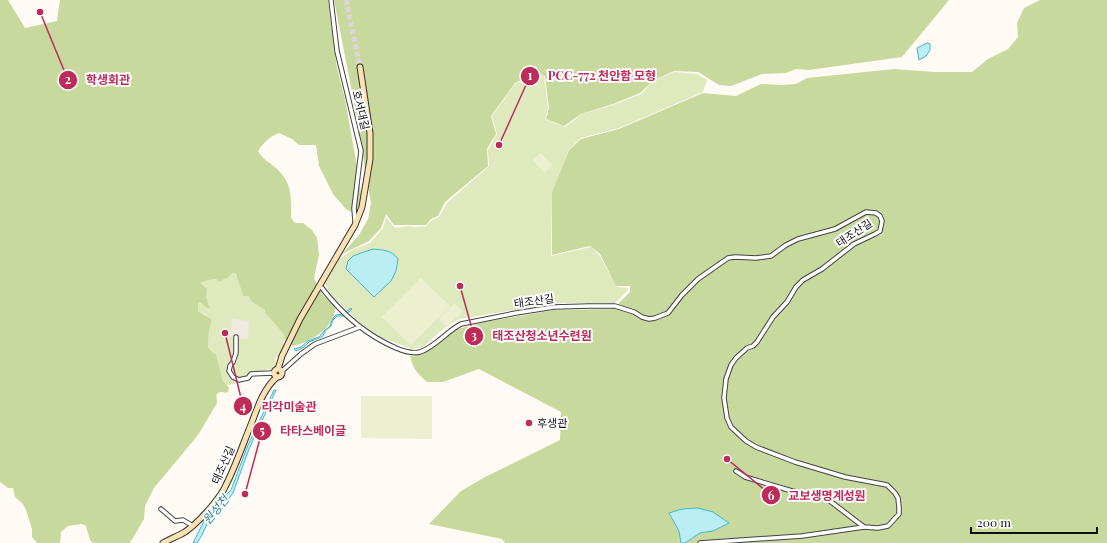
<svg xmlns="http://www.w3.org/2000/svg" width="1107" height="543" font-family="'Playfair Display','Noto Sans KR',serif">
<rect width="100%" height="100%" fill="#fffaf4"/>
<g fill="#dfe9be">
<polygon points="674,72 697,74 707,80 703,92 619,128 581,138 569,149 552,192 551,256 591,247 599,255 617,287 628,288 628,290 615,303 558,303 459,319 443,329 423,347 412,349 374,335 361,324 333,297 327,288 324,277 327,267 352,250 370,243 383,228 386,217 395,228 408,226 416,227 426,226 432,220 439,217 447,203 489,166 488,150 497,134 492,116 515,84 536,73 544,76 548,108 545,119 565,127 582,114 613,105 641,94 654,80"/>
<path d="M233 273 236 275C238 282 241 288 243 296H248L252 302 265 310V313L282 332 286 340 283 342 284 351 275 359 276 363 274 371 270 369H267L261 373 252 376 246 380 226 386 223 381 216 354H214L208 347 209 331 212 319 205 314 198 311V303L200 302 207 308H210L207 301 206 294 199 283 208 280 216 279 219 282 227 278Z"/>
</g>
<g fill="#c8d99e">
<path d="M0 0H8L25 28 57 21 60 0H328L337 68 345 99 359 178 362 203 360 212 353 213 346 209 333 194 319 166 316 145H299L292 139 279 133C269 137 264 142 258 151 263 160 269 162 276 168 293 184 291 197 291 218L295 223H303L312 230 317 238 319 255 314 278 318 287 323 295 335 307C336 327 310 343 293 346L286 340 282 332 265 313V310L252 302 248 296H243C241 288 238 282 236 274L233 273 227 278 219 282 216 279 208 280 200 283 207 289C205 296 207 301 210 308H207L200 302 198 303V311L212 319 209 331 208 347 214 354H216L223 381 229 388 228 392 225 393 223 392C214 392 217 397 217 403L198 435 154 488 145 506 144 519 130 543H93L90 540 86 526 82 524 68 526 61 532 60 543H37L32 537V529L26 510 23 504 15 497 13 488H8L0 482Z"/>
<polygon points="334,0 949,0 902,57 809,70 796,69 786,73 762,74 731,86 719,85 698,72 674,71 654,80 640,93 613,104 581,114 564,126 546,119 549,108 545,76 535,73 515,83 491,116 496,134 487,149 488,166 445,202 438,216 431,219 426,225 394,225 386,214 381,228 369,241 342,254 359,235 368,219 371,203 352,92"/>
<path d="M1040 0H1107V543H685L700 533 713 531 729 523 713 512 669 513 679 531 681 543H505L502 539 429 524 461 491 485 477 560 440 561 412 479 369 443 382H427C417 373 413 369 410 356L415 355 427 351 458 329 484 322 554 310 613 309 630 292V286H616L600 254 590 246 552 255V192L569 150 581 139 619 129 703 93 736 96 761 84 782 85 796 84 807 78 894 69 935 72H972L988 59 1008 49 1018 37 1017 23 1024 8Z"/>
</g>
<g fill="#edf0d0">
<polygon points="541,153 552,165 544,173 533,160"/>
<polygon points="421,278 450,306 411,345 382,317"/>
<polygon points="454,303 463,311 447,327 439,319"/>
<polygon points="361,396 432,396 432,439 361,438"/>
</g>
<polygon fill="#f0e9e2" points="232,319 249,321 248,339 230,337"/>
<g fill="#bbedf4" stroke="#44b6c9">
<polygon points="927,43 930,44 930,50 926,56 919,60 917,48"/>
<path d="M373 249C383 250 392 250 398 259L396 271 391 281 374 297 346 269 348 261 353 256 361 253Z"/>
<polygon points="351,308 352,309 344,316 337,316 333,320 331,326 325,331 323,336 319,338 309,342 304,347 296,351 294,349 301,347 308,341 319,337 324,331 330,326 333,318 336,315 343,314"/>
<polygon points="274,390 276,390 249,449 233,493 224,505 208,522 202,535 197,543 193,543 206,517 209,516 218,506 224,497 231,490 248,445"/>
<polygon points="698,508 713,512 729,523 713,531 700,533 685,543 681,543 679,531 669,513 682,509"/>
</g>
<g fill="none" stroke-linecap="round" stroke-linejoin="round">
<polyline stroke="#dbd7d2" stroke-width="5" stroke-dasharray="5 2.5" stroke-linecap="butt" points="346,0 360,67"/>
<g stroke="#434343" stroke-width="5.5">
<g id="street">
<polyline points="331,0 337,51 361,151 354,208 355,221"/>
<path d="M322 288C341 313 366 335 396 348 403 351 412 354 420 352 435 347 446 332 461 324L516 313 554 307 589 306H615L634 312 642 317 649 319 655 318 668 313 682 295 698 279 728 258 735 257 756 258 771 256 786 245 798 239 835 229 866 212 876 213 880 216 882 221 880 231 875 234 854 244 822 269 803 280 796 287 787 302 773 317 757 342 753 346 747 348 736 358 731 365 726 379 724 398 727 418 731 427 746 441 756 447 795 462 845 477 887 485 895 493 898 498 899 507V514L888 526 878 528 864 527 826 498 792 491 745 477 736 471"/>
<polyline points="236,337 236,353 233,362 230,366 229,371 233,377 239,380 243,379 248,378 251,374 274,373"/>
<polyline points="281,372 301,354 315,344 360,327"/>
<polyline points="161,509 175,521 183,520 193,526"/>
<polyline points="700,543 802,536 864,527"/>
</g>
</g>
<g stroke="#323232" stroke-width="7">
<g id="secondary">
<polyline points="278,369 282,356 300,319 355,225 362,207 370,159 370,133 360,67"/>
<circle cx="278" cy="373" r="4"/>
<path d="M163 543C170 539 178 536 185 532 198 523 216 503 224 489 235 468 243 444 252 422 258 406 264 388 277 377"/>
</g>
</g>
<use href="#street" stroke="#fff" stroke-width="3.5"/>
<use href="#secondary" stroke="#fce1b2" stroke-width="5"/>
</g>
<circle fill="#bd2c58" stroke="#fff" stroke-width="1.5" cx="529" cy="423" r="4"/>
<g text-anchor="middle" stroke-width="4" stroke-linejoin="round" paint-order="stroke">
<g font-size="11" fill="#101010" stroke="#fff">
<text transform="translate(361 110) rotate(77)" y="4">호서대길</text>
<text transform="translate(854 233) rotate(-33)" y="4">태조산길</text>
<text transform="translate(534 301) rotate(-8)" y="4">태조산길</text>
<text transform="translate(223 465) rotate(-66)" y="4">태조산길</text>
</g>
<g font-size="11" fill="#101010" stroke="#fff" text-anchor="start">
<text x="537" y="427">후생관</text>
</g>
<g font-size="12" font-style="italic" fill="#1c8198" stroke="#fff">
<text transform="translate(216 510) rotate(-50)" y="4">원성천</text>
</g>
</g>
<path fill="none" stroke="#bd2c58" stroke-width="1.5" d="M499 145L530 76M40 12L68 80M460 286L474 336M225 333L243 406M245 494L262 431M727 459L771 495"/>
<g fill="#bd2c58" stroke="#fff" stroke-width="1.5">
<circle cx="499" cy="145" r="4"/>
<circle cx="40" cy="12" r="4"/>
<circle cx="460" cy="286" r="4"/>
<circle cx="225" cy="333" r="4"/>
<circle cx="245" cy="494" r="4"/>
<circle cx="727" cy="459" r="4"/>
<circle cx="530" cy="76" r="10"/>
<circle cx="68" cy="80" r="10"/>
<circle cx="474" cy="336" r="10"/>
<circle cx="243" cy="406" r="10"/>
<circle cx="262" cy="431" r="10"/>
<circle cx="771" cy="495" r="10"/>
</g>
<g font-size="12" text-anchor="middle" font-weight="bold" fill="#fff">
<text x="530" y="80">1</text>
<text x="68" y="84">2</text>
<text x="474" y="340">3</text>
<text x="243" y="411">4</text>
<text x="262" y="435">5</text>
<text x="771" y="500">6</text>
</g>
<g font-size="12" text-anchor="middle" font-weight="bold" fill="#bd2c58" stroke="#fff" stroke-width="4" stroke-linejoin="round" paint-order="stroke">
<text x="602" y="80">PCC-772 천안함 모형</text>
<text x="108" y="84">학생회관</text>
<text x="542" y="340">태조산청소년수련원</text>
<text x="289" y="411">리각미술관</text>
<text x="313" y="435">타타스베이글</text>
<text x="827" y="500">교보생명계성원</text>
</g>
<path d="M971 527v6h126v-6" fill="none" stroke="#101010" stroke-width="2"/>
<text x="977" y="527" font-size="12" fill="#101010" stroke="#ffffff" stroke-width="3" paint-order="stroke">200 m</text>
</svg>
